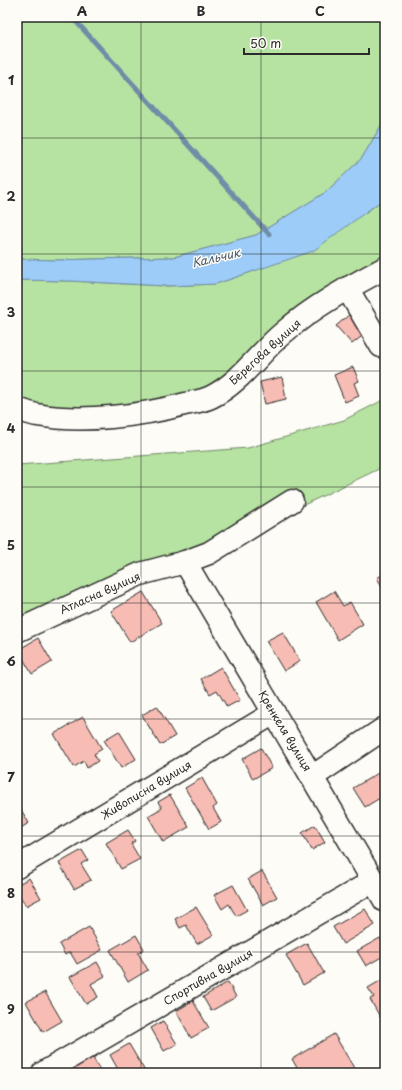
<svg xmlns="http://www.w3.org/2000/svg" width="402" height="1090" font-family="'Playpen Sans',sans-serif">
<rect width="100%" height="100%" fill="#fdfcf7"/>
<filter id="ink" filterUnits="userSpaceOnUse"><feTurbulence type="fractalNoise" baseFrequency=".025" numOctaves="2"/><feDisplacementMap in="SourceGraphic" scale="8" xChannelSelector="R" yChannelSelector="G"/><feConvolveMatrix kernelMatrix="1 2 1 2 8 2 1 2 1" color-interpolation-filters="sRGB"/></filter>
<g filter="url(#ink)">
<g fill="#b6e3a1" stroke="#708766">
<polygon points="17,17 385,17 385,119 362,158 326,192 256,235 174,257 56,260 17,259"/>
<polygon points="385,198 385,268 229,385 167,409 17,409 17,280 70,281 166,286 216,284 251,272 368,211"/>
<polygon points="385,399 385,466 185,562 17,631 17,465 248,448 344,420"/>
</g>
<polygon fill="#9dccf9" stroke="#6f8ca7" points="385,119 385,198 313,251 216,284 166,286 70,281 17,280 17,259 56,260 174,257 256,235 326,192 362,158"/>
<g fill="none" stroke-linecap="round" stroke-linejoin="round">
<polyline stroke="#6f8ca7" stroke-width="5" points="72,17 269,234"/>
</g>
<g fill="#f7bcb3" stroke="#2b2b2b">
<polygon points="350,314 366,333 352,344 336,326"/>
<polygon points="353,367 359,381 354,383 359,396 345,402 334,375"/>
<polygon points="282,377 286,399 265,404 260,382"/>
<polygon points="385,573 385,591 377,578"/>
<polygon points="334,591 343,606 350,602 363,624 338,640 316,602"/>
<polygon points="143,592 162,623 130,642 111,611"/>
<polygon points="283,632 300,661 284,671 266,641"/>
<polygon points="38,638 52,662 32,674 18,650"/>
<polygon points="221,667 240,700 227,707 217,690 210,694 201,679"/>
<polygon points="157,706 175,736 160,745 142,715"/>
<polygon points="83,717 102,749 94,754 98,761 87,768 84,761 74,767 54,734"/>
<polygon points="119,731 136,759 121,768 104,740"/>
<polygon points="261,748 272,768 253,779 242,759"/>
<polygon points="385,769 385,795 365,807 353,788"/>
<polygon points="202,778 217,805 213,808 221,822 209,829 185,788"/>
<polygon points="170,795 189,827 163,842 148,816 162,808 158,802"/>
<polygon points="17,803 29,823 19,829 17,826"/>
<polygon points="315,825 325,842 312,850 302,833"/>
<polygon points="128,830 135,841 131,844 140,859 121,869 106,843"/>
<polygon points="82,850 88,860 81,864 91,880 74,889 59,863"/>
<polygon points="262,871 277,897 263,905 248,879"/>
<polygon points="29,878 41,898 26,906 17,891 17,885"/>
<polygon points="233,885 247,910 236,916 229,904 222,909 214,895"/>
<polygon points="196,907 213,935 197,944 186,925 180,928 175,919"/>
<polygon points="365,909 375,925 343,944 333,927"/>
<polygon points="89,927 102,950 77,964 70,952 65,955 59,944"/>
<polygon points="136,935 144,949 138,953 148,970 128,982 110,950"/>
<polygon points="380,938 385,947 385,955 366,966 357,951"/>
<polygon points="307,943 324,973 303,985 286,955"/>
<polygon points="97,962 105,976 91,984 98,997 86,1004 70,977"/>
<polygon points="385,978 385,1014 380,1017 370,999 374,997 368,988"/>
<polygon points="228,982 236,997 211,1011 203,997"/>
<polygon points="45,992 62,1021 43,1032 26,1002"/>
<polygon points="193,1001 209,1028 191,1038 176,1011"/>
<polygon points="163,1021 177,1044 164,1051 151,1028"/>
<polygon points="334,1034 357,1073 300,1073 292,1059"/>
<polygon points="129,1044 146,1073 120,1073 110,1055"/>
<polygon points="92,1056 100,1070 95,1073 71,1073 69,1070"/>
</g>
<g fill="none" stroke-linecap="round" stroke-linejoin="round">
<g stroke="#2b2b2b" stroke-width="25">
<g id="minor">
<polyline points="347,288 381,346"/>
<path d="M17 409C24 411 31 414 37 415 82 423 141 416 185 404 193 402 203 401 211 397 240 383 259 353 283 333 314 306 349 287 385 268"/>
<polyline points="185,562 385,901"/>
<polyline points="17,631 140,574 185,562 209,553 292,501"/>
<polyline points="312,777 385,728"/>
<polyline points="17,867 274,713"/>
<polyline points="43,1073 373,881"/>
</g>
</g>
<use href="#minor" stroke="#fdfcf7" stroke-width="22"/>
</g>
</g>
<path fill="none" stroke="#2b2b2b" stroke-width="1" stroke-opacity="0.55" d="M141 17V1073M261 17V1073M17 138H385M17 254H385M17 371H385M17 487H385M17 603H385M17 719H385M17 836H385M17 952H385"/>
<g text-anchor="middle" stroke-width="3" stroke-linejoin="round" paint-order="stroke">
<g font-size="11" fill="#2b2b2b" stroke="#fdfcf7">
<text transform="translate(265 352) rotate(-42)" y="4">Берегова вулиця</text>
<text transform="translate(100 593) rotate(-24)" y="4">Атласна вулиця</text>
<text transform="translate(285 731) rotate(59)" y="4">Кренкеля вулиця</text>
<text transform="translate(146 790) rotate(-31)" y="4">Живописна вулиця</text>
<text transform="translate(208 977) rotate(-30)" y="4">Спортивна вулиця</text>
</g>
<g font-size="12" font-style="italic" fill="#4d5b69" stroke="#fdfcf7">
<text transform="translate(216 258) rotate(-13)" y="4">Кальчик</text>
</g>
</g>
<rect width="402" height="1090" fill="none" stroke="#fdfcf7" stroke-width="44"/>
<path d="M244 48v6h125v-6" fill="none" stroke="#2b2b2b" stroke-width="2"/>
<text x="250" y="48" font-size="12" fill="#2b2b2b" stroke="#fdfcf7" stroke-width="3" paint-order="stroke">50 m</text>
<rect x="22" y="22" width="358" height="1046" fill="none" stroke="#2b2b2b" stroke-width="1.5"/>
<g font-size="13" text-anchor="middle" font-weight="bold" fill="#2b2b2b">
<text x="82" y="16">A</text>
<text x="201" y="16">B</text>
<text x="320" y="16">C</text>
<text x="11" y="85">1</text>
<text x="11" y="201">2</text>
<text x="11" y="317">3</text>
<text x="11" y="433">4</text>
<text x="11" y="550">5</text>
<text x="11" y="666">6</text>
<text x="11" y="782">7</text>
<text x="11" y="898">8</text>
<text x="11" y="1014">9</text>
</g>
</svg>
